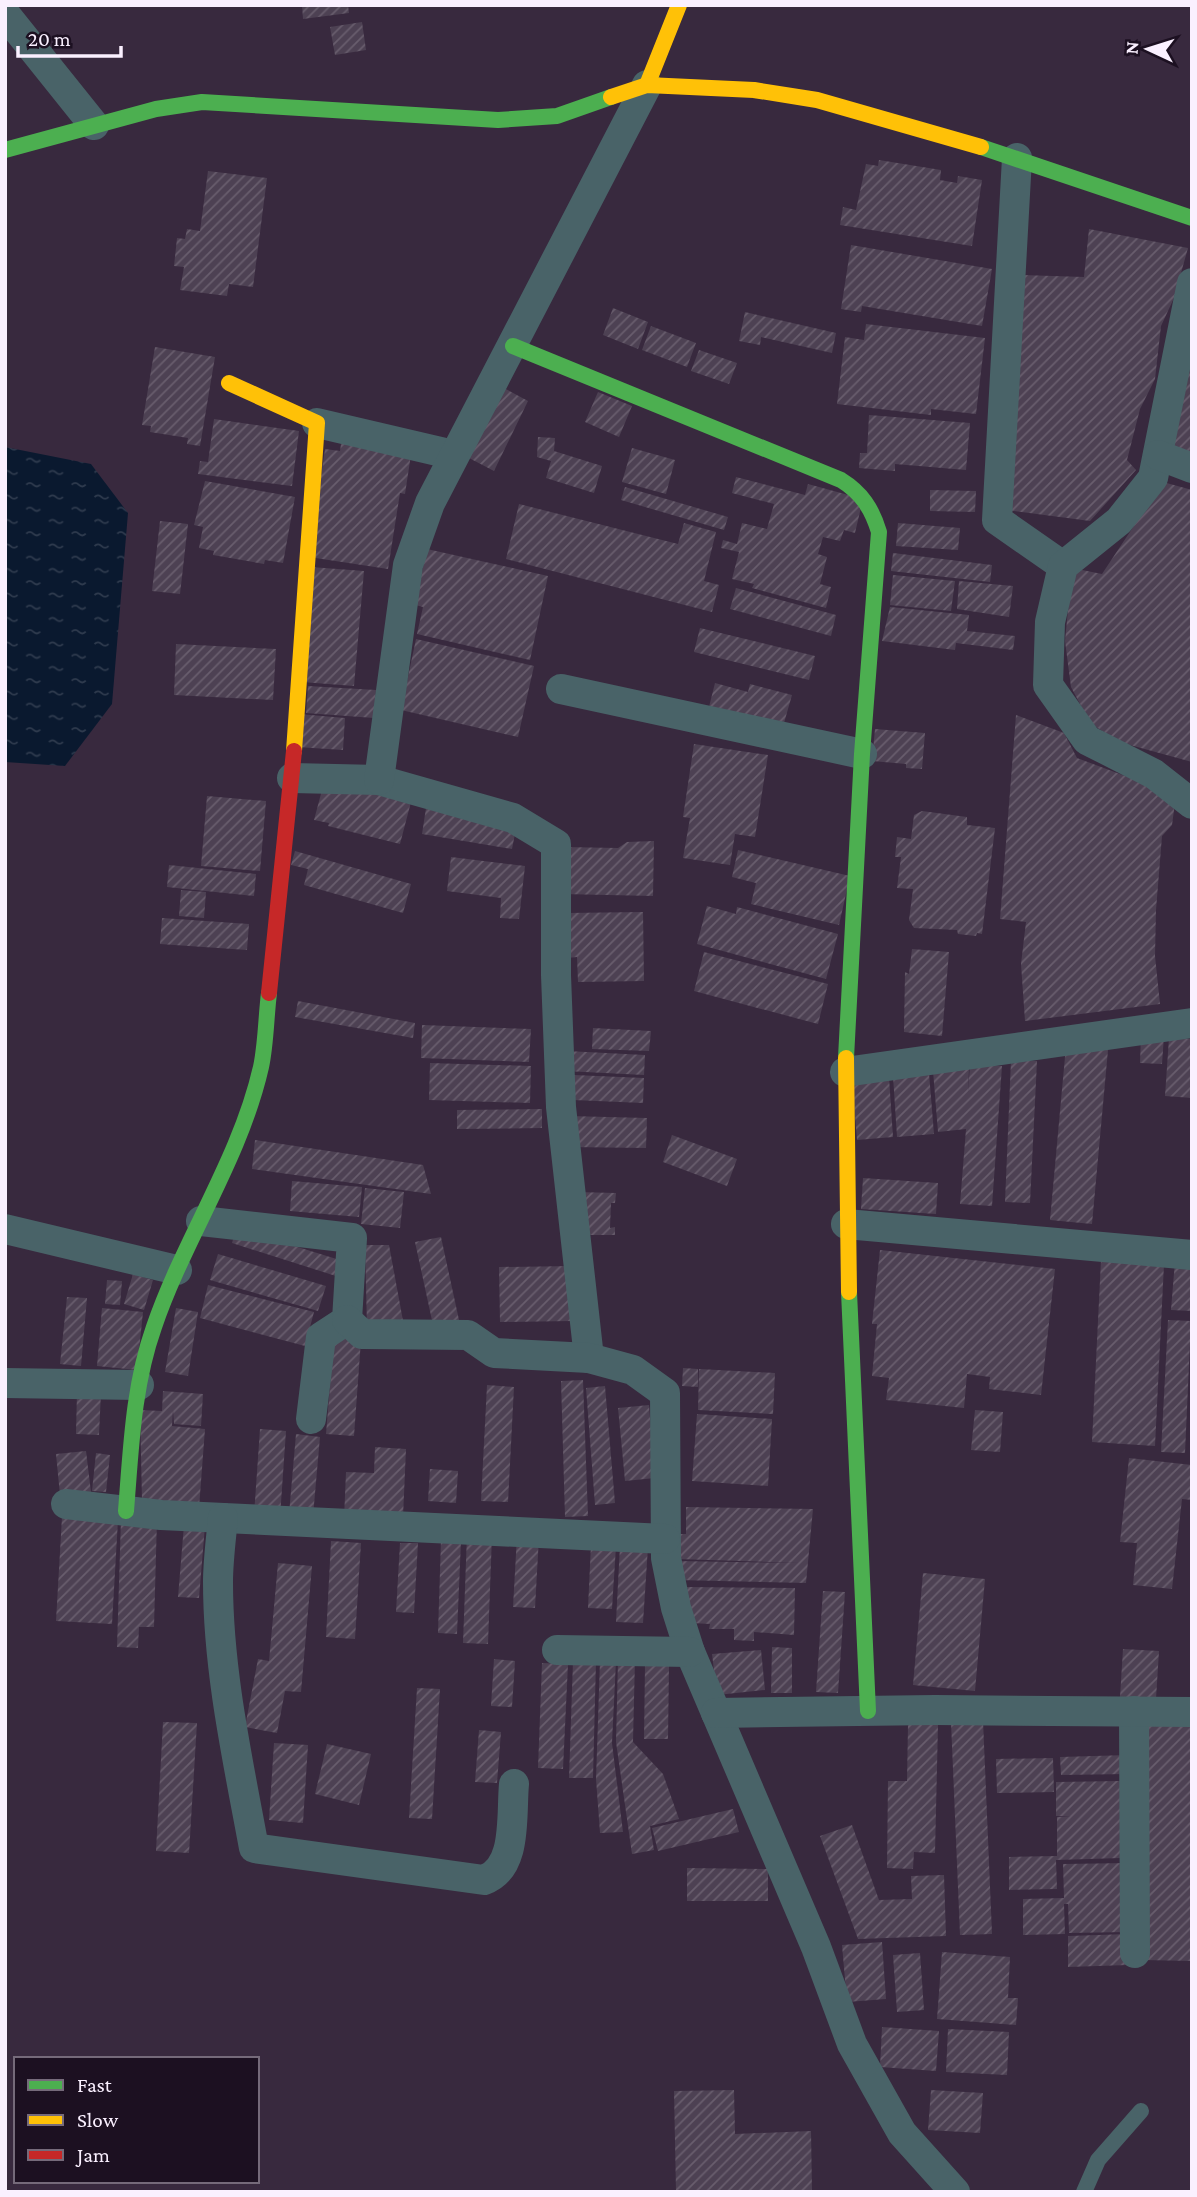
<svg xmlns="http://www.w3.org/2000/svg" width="1197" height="2197" font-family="'Crimson Pro',serif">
<defs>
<pattern id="water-ripples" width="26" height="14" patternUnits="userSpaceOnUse" patternTransform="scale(1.75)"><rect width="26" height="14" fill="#0a192f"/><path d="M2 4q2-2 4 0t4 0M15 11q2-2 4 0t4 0" fill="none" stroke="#2f3b4e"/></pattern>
<pattern id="building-hatch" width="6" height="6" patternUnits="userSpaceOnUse" patternTransform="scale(1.75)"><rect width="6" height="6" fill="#4d4153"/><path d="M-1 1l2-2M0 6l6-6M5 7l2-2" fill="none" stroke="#685d6d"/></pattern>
</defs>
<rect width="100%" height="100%" fill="#38293e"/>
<polygon fill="url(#water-ripples)" points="5,447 91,464 128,513 112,704 65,766 5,762"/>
<g fill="url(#building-hatch)">
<polygon points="302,5 348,5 349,13 303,19"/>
<polygon points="362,22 366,50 335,55 330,27"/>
<polygon points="879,160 941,170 940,180 957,183 958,176 982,180 972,246 840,225 843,207 856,210 866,164 878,166"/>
<polygon points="208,171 267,178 253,287 229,284 227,296 180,290 184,267 174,266 177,238 185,239 187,229 200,231"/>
<polygon points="1089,229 1188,248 1174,298 1161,326 1155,379 1140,409 1127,460 1136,470 1090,521 1006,510 1022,275 1084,277"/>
<polygon points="851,245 992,269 982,326 862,306 861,312 841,309"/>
<polygon points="613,308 648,322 638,349 603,335"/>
<polygon points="745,312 836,333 832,353 761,337 760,345 739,341"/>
<polygon points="866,324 985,338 976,414 931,409 931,415 837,404 845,337 864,340"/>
<polygon points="651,326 696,343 687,367 642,350"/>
<polygon points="1192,340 1192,455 1166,444"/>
<polygon points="155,347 215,357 200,446 187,444 188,438 150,432 151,426 142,425"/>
<polygon points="699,350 737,363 729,384 691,371"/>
<polygon points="504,388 528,401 494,471 469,458"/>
<polygon points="598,392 632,406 619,437 585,422"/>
<polygon points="869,415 970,423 966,470 895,464 895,471 859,468 860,453 867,453"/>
<polygon points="214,419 299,431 292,486 198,474 200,461 208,462"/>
<polygon points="342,437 412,448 405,494 400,493 388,569 309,557 325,449 340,451"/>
<polygon points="538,437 555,438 554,451 602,466 594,493 546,478 551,461 537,457"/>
<polygon points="632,448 675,460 666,494 622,482"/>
<polygon points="736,477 805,495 808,484 863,499 855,533 844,530 840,541 823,537 818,554 827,557 820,584 831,587 826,608 752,588 754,584 732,579 739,552 721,548 723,540 737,544 742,523 767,529 774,504 732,493"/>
<polygon points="205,481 295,497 283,563 265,560 264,564 213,555 214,551 199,548 203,527 194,525"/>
<polygon points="1163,482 1192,490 1192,762 1119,742 1090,723 1071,687 1065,641 1072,568 1102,574"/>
<polygon points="625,487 728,517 724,530 621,500"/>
<polygon points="930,490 976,491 975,512 930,511"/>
<polygon points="519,504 678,544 684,523 716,532 704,581 719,585 712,612 506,559"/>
<polygon points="160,521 188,524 180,594 152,591"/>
<polygon points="898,523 960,528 958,550 896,546"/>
<polygon points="427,549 548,576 530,660 417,634 423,607 408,603 420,581"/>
<polygon points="893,553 992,565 990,582 891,571"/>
<polygon points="311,567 364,571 354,686 302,682"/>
<polygon points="893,575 955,581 951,611 890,605"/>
<polygon points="959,581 1013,586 1009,617 957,609"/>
<polygon points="736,588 836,615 831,636 730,609"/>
<polygon points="890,607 969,615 967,631 1015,636 1013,650 956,643 955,650 882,641"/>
<polygon points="700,628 815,656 809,680 694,652"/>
<polygon points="416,639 534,666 518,737 401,710"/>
<polygon points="176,644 276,649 273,700 174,695"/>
<polygon points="715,683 748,692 750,684 792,695 784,723 707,715"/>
<polygon points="308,686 376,690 374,718 306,713"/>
<polygon points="299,714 345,718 343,750 297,747"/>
<polygon points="1016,715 1064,733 1077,758 1136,780 1175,803 1172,825 1162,836 1156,910 1155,956 1160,1004 1025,1021 1021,964 1026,922 1000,919"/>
<polygon points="875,729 925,733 922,769 906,768 906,764 872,761"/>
<polygon points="694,744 768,755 755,837 735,834 730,865 683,858 690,818 683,817"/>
<polygon points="344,785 411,802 400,844 328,826 329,823 314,820 322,790 341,794"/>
<polygon points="207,796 266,801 260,871 201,866"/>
<polygon points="426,808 517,823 512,849 422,834"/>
<polygon points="922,811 967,817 967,825 995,828 982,934 977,933 976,936 958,934 957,930 914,928 909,920 913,889 897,888 901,857 895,857 897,837 911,839 914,815"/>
<polygon points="654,841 653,896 562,894 563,847 618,848 627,842"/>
<polygon points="738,850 850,876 839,925 751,904 756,883 732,877"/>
<polygon points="295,851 411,884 403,913 304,885 308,869 291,865"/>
<polygon points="451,857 525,866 519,919 500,918 501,898 447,891"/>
<polygon points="169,865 256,874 254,896 167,887"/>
<polygon points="181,890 206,892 204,918 179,916"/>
<polygon points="707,906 736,914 737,907 838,934 826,979 697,944"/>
<polygon points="643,912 644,981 578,982 577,957 567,958 566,913"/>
<polygon points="162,918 249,924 247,950 160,944"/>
<polygon points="912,949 949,952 942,1036 904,1032 905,972 909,974"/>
<polygon points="704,952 828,984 818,1024 694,991"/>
<polygon points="298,1001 415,1023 413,1038 295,1017"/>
<polygon points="422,1025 531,1029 529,1062 421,1058"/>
<polygon points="593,1028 651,1031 649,1051 592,1049"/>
<polygon points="1141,1035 1164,1036 1162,1064 1140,1063"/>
<polygon points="1169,1038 1192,1039 1192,1098 1165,1096"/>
<polygon points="1066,1046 1108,1050 1092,1224 1050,1220"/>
<polygon points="567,1051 645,1055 644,1075 565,1071"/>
<polygon points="1011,1060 1037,1061 1030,1203 1005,1202"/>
<polygon points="430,1063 531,1066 530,1103 429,1100"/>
<polygon points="970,1064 1002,1066 992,1206 960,1204 966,1129 938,1132 933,1071 969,1068 968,1093"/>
<polygon points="929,1073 934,1134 897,1137 893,1076"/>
<polygon points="574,1075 644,1078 643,1103 573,1100"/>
<polygon points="889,1077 893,1137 857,1140 852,1080"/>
<polygon points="542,1109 542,1128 457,1129 457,1110"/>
<polygon points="569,1116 647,1118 646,1148 568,1147"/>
<polygon points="672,1135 737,1159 727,1186 663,1162"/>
<polygon points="255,1140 423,1165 431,1194 252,1169"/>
<polygon points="863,1178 938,1183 936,1214 861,1209"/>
<polygon points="292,1181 362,1187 359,1217 290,1211"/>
<polygon points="365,1188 404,1192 400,1228 361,1224"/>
<polygon points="576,1192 616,1193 615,1203 611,1203 610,1228 615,1227 615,1235 579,1235"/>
<polygon points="236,1228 343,1261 339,1277 232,1243"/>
<polygon points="441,1237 459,1320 433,1325 415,1242"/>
<polygon points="365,1245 389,1245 404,1326 367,1327"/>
<polygon points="880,1250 1055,1269 1041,1395 989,1389 990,1377 967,1374 964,1408 886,1400 889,1378 872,1376 877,1324 872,1324"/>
<polygon points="218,1254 326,1286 318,1311 210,1280"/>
<polygon points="1101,1260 1164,1264 1155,1446 1092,1442"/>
<polygon points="1175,1261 1192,1263 1192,1311 1171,1310"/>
<polygon points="572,1266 572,1321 500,1322 499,1267"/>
<polygon points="133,1274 153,1280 144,1310 124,1304"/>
<polygon points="107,1280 122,1281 120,1305 105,1304"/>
<polygon points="208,1285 314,1312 305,1346 200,1318"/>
<polygon points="67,1297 87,1298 81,1366 60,1364"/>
<polygon points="102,1308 143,1312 137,1370 97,1366"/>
<polygon points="176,1308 198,1312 188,1376 165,1372"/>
<polygon points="1168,1320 1191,1321 1185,1453 1161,1452"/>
<polygon points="334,1337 361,1340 354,1436 326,1434"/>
<polygon points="683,1368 698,1369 698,1387 682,1386"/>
<polygon points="699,1369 775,1373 773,1414 698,1410"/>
<polygon points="583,1380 588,1516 565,1517 561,1381"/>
<polygon points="487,1385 514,1387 508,1502 481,1501"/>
<polygon points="605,1386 615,1503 595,1505 586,1388"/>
<polygon points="77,1391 101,1392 99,1435 76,1434"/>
<polygon points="163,1391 203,1394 201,1426 174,1424 173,1410 172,1426 205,1429 199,1508 142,1501 140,1410 162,1411"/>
<polygon points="649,1405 655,1478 625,1481 618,1408"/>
<polygon points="975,1410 1003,1412 1000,1452 971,1450"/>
<polygon points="697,1414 772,1419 768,1486 692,1481"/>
<polygon points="260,1429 286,1431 280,1517 254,1515"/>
<polygon points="296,1434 320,1437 313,1516 289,1514"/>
<polygon points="375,1447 406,1449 403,1517 344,1519 346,1472 374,1473"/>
<polygon points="86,1451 91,1492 60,1495 56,1454"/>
<polygon points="96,1453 110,1455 106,1492 92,1491"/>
<polygon points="1129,1458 1192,1465 1192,1500 1182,1499 1172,1589 1133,1585 1137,1543 1120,1542"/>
<polygon points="430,1469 458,1471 456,1503 428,1501"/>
<polygon points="686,1507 813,1509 806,1583 676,1580 676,1561 800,1563 676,1559 677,1534 686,1534"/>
<polygon points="62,1517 118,1520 112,1624 56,1621"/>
<polygon points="121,1518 157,1519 154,1627 139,1627 138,1648 117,1647"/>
<polygon points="184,1525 205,1526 199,1598 178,1597"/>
<polygon points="467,1534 492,1535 488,1644 463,1643"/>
<polygon points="517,1536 539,1537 535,1608 513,1607"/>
<polygon points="441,1540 461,1541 457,1634 438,1633"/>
<polygon points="331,1541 361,1543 355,1639 326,1637"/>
<polygon points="400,1543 418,1543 414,1613 396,1612"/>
<polygon points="591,1544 616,1546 612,1609 588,1608"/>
<polygon points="620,1545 648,1547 643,1623 616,1622"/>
<polygon points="278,1563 312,1566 301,1692 285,1691 277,1733 245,1727 258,1659 269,1661"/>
<polygon points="923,1573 985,1579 975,1691 913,1685"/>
<polygon points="686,1587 795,1588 794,1635 754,1632 754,1641 734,1640 734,1629 709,1629 710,1624 691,1623"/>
<polygon points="823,1591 845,1592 838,1693 816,1692"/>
<polygon points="772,1647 792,1648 792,1693 771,1693"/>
<polygon points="1123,1649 1159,1651 1156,1699 1120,1697"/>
<polygon points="761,1650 765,1690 717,1695 712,1654"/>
<polygon points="494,1659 515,1661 512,1707 491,1706"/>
<polygon points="618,1659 635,1659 633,1742 663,1774 679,1819 650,1826 654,1850 632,1854 616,1742"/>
<polygon points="600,1660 616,1661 612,1743 623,1832 600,1833 596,1779"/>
<polygon points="573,1661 596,1661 593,1778 569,1778"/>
<polygon points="542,1663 568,1664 563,1769 538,1768"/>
<polygon points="645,1664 669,1665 668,1739 644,1739"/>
<polygon points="417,1688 440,1689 432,1819 409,1818"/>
<polygon points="983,1720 992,1934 960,1935 951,1722"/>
<polygon points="163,1722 197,1723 189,1853 156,1851"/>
<polygon points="908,1725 938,1725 935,1853 914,1852 913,1869 887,1868 888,1781 907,1781"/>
<polygon points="1144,1726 1192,1726 1192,1961 1143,1960"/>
<polygon points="479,1730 501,1732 497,1783 475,1782"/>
<polygon points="274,1743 308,1745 303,1823 269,1820"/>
<polygon points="327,1744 371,1754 359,1805 315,1794"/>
<polygon points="1128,1755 1128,1774 1061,1775 1060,1757"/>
<polygon points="1053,1758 1054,1792 997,1793 996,1759"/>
<polygon points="1120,1781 1121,1858 1056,1860 1057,1889 1009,1890 1009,1857 1057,1856 1057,1817 1071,1816 1056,1816 1056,1782"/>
<polygon points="733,1809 739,1832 658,1851 652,1828"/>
<polygon points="852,1825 879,1900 912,1899 911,1876 944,1875 946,1936 858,1939 820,1836"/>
<polygon points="1128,1863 1127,1932 1069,1933 1068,1904 1064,1904 1065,1934 1023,1935 1023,1899 1064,1898 1063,1864"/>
<polygon points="687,1868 768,1869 768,1901 687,1901"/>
<polygon points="1128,1934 1128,1965 1068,1967 1068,1936"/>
<polygon points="882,1942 886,1999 847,2002 842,1945"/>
<polygon points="942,1952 1010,1957 1008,1998 1018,1998 1016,2025 937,2019"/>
<polygon points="920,1953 924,2010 897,2012 893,1955"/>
<polygon points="882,2027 939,2031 936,2071 880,2067"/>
<polygon points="948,2029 1009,2032 1007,2075 946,2072"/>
<polygon points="734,2090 735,2134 811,2131 812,2192 676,2192 674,2091"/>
<polygon points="931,2090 983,2093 980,2133 928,2130"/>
</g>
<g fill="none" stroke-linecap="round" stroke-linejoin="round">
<polyline stroke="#496368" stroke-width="16" points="1084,2192 1098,2160 1141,2111"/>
<g stroke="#496368" stroke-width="30">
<polyline points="5,14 94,125"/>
<polyline points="1017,158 997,520 1063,566"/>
<polyline points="1192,283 1153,478 1119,521 1063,566 1050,622 1048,685 1087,740 1154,774 1192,804"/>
<polyline points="317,423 454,455"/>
<polyline points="1158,455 1192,468"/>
<polyline points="561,689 862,754"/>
<polyline points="292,778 379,780 513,818 556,844 556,975 561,1107 589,1358"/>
<polyline points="379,780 408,565 430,503 647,85"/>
<polyline points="845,1072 1192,1023"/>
<polyline points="201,1221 352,1238 347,1320 321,1337 311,1419"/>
<polyline points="846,1224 1192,1255"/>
<polyline points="5,1229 177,1270"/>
<polyline points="347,1320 362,1334 468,1335 494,1353 589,1358 633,1370 665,1393 666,1558 676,1608 690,1652 816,1947 852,2044 902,2133 955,2192"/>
<polyline points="5,1383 139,1385"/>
<polyline points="66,1504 161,1515 665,1539"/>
<path d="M223 1518C221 1539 218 1561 218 1582 218 1671 238 1761 254 1848L484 1880C518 1868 511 1815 514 1784"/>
<polyline points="557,1650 690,1652"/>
<polyline points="1134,1711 1135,1953"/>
<polyline points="716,1713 935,1710 1192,1712"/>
</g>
<g stroke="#4caf50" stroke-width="16">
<polyline points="981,147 1192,218"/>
<polyline points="5,150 156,109 202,102 498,120 557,116 611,97"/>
<path d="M513 346 841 480C862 493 872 509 879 532L862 754 846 1058"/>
<polyline points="849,1292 868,1711"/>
<path d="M126 1511C131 1449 133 1386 154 1327 184 1239 240 1159 261 1067 266 1044 266 1017 269 993"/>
</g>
<g stroke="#ffc107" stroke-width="16">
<polyline points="647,85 679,5"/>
<polyline points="611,97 647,85 754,90 817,100 981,147"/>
<polyline points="229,383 317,423 294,751"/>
<polyline points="846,1058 849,1292"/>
</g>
<polyline stroke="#c62828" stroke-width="16" points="269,993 294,751"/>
</g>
<rect width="1197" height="2197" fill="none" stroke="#faf0ff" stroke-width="14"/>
<rect x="14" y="2057" width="245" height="126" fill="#1c1021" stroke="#756a7a" stroke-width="2"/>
<rect x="28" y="2080" width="35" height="10" fill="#4caf50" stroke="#756a7a" stroke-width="2"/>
<text x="77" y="2092" font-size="21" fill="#faf0ff">Fast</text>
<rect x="28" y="2115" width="35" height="10" fill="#ffc107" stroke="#756a7a" stroke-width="2"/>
<text x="77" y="2127" font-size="21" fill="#faf0ff">Slow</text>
<rect x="28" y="2150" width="35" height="10" fill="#c62828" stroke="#756a7a" stroke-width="2"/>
<text x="77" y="2162" font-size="21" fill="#faf0ff">Jam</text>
<g transform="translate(1148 49) rotate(274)" stroke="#1c1021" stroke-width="5" paint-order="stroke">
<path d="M0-5L12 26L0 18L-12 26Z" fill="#faf0ff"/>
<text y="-10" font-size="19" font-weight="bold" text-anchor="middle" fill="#faf0ff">N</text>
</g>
<path d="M18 46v10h103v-10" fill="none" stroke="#faf0ff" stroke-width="3.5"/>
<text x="28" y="46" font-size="21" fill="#faf0ff" stroke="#1c1021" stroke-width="5" paint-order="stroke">20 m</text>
</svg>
